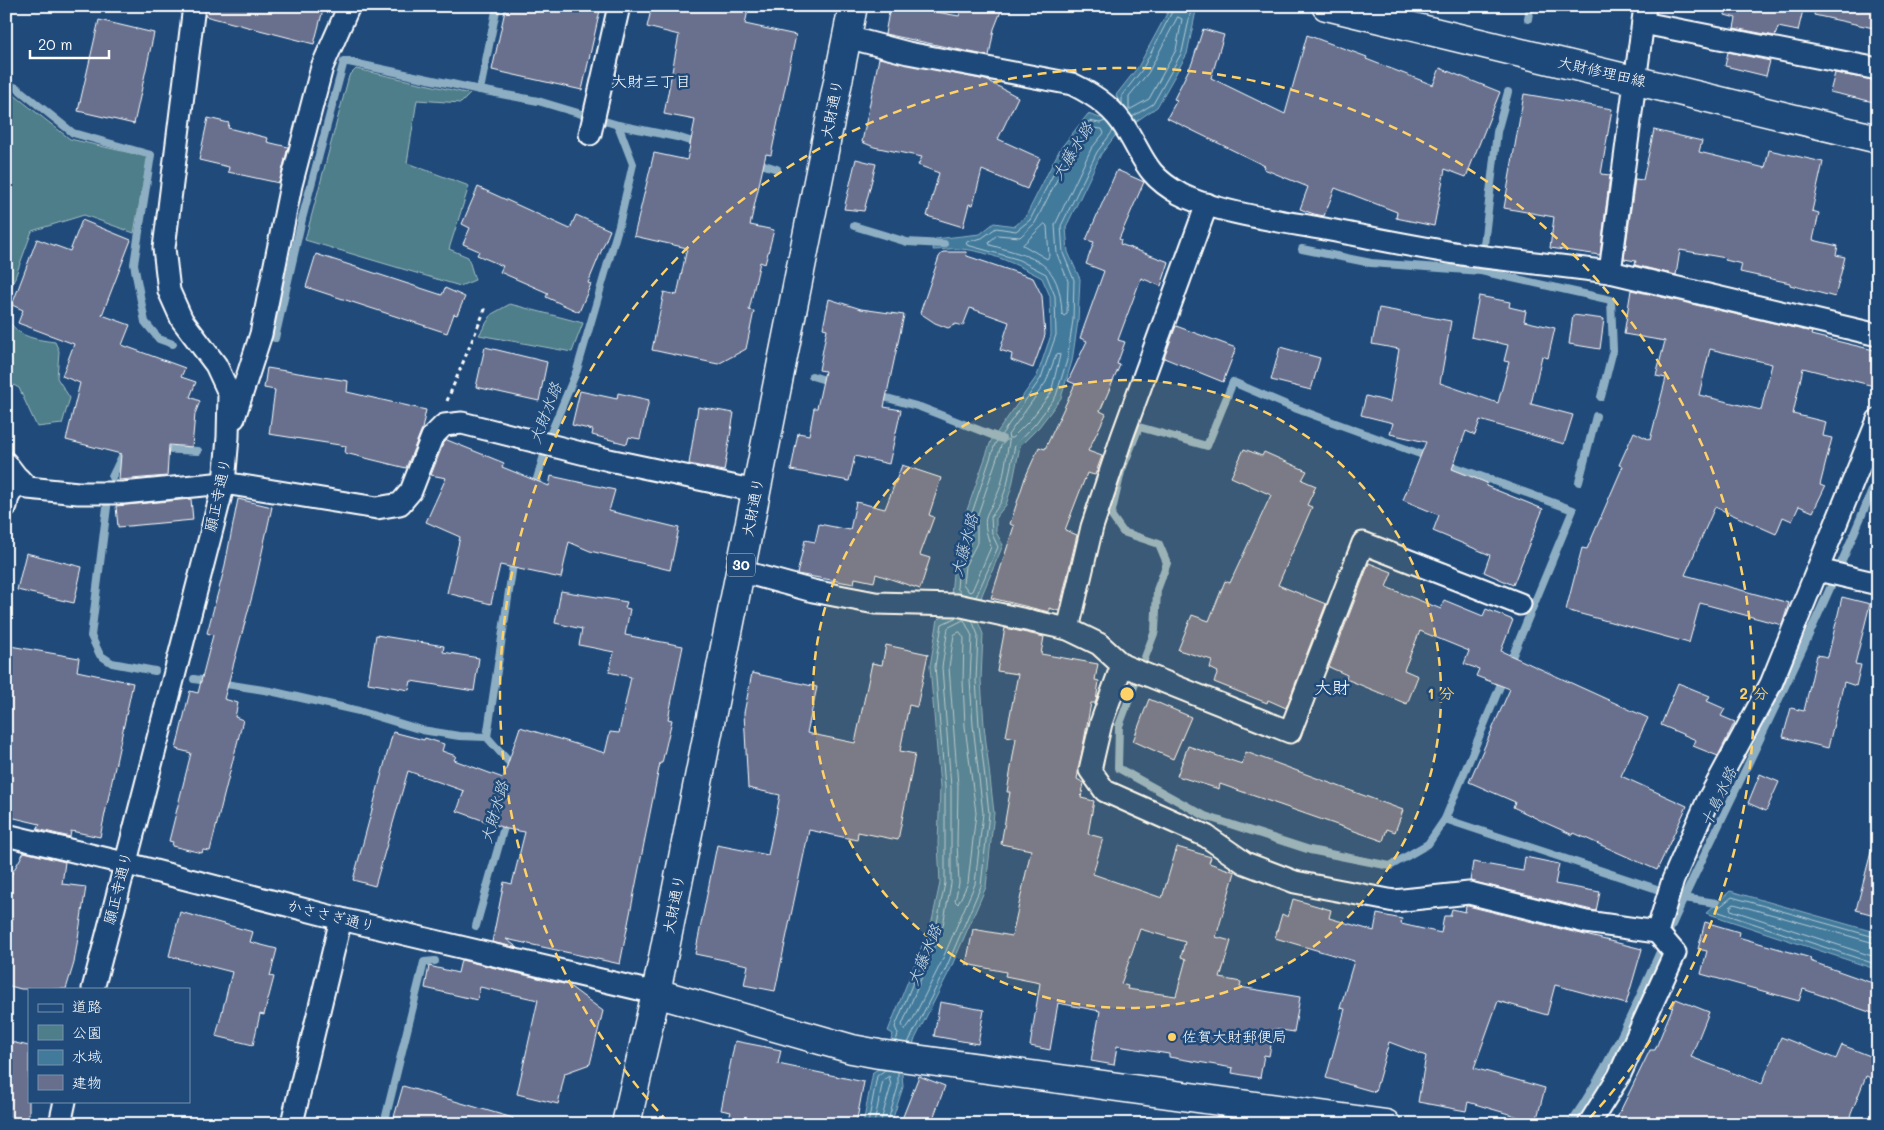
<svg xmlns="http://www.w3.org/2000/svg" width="1884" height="1130" font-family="Mali,'Klee One',sans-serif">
<rect width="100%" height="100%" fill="#1f4a7a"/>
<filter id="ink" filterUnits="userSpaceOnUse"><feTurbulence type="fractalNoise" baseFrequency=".02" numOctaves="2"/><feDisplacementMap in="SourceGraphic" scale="10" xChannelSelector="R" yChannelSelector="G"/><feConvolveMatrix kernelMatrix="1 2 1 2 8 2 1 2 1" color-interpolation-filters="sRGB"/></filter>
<g filter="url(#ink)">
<g fill="#4e7e89" stroke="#a6bec4">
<polygon points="356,69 470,94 461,103 417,100 407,163 469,186 449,249 468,257 475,280 460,286 305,240 349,76"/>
<polygon points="13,94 70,139 148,157 134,233 84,215 32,231 6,302 6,99"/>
<polygon points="510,304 583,323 572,352 479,335 492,314"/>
<path d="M6 313C14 337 33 339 55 342L59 351 57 378 70 398 62 424 37 427 19 388 6 381Z"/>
</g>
<g fill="#427a9b" stroke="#8eafc3">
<path d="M1171 6H1197L1187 54 1157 107 1115 136 1101 154 1066 227 1068 252 1080 279 1078 321 1072 361 1061 398 1039 427 1020 446 1012 486 1006 505 996 517V532L1003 545 982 595 977 619 983 634 981 680 984 725 994 813 986 887 950 970 915 1039 902 1074 903 1087 891 1124H863L873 1072 882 1067 893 1034 888 1031 932 921 940 883 938 843 940 787 930 666 938 619 953 614 957 594 951 595 954 563 966 540 965 516 991 441 1037 376 1051 335 1050 296 1042 278C1018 265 989 251 961 249 952 248 942 250 933 250L935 239 980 234 994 223 1015 226 1026 216 1060 149 1088 114 1100 118 1119 102 1116 95 1138 67Z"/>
<polygon points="1730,891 1878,933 1878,970 1706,913"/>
</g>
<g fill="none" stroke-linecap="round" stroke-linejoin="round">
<g stroke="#b3cad7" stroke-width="1">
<polygon points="1178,17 1182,19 1176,50 1149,99 1129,110 1129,96 1148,73"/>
<polyline points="1122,105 1122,95 1142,70 1175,6"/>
<polyline points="1132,117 1153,104 1182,52 1192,6"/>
<path d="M1091 128 1102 129 1104 133 1091 149 1055 225 1057 254 1068 281 1067 314 1064 316 1062 314C1060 261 1036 258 990 245L989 242 997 235 1020 237 1035 223 1070 154Z"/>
<polygon points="1045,224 1047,226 1049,256 1047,259 1023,245"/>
<polygon points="1060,355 1051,393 1031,419 1012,438 1009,438 1008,435 1046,382 1056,355"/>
<path d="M1008 439 1009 442C1006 456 1005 471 1001 485 990 517 978 510 991 547L972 591 969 592 963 584 965 566 977 543V517L1001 446Z"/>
<polyline points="962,594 957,588 959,565 971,541 971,516 995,444 1041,378 1056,335 1055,296 1046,274 1017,259 967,245 966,242 982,238 996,228 1016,231 1030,220 1065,151 1089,121 1100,123 1105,121"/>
<polyline points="976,597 998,547 992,534 991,517 1001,502 1007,485 1015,445 1036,423 1056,396 1067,360 1073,320 1074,280 1063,253 1061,226 1097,152 1113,131"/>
<polygon points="964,620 972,636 970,680 973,725 983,813 975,884 940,965 913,1019 905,1030 902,1025 943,925 951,884 951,787 942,667 948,628"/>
<polygon points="960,632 964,638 963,681 965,726 976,813 968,883 958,904 955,901 959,883 957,843 958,786 949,667 954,635"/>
<polyline points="1878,938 1732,897 1717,909 1719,912 1878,965"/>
<polyline points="1878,944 1734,904 1730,907 1731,910 1878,958"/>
<polyline points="896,1041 898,1034 895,1027 937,923 945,883 945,787 935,666 942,624 957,617"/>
<polyline points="908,1043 946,968 981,886 989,813 979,725 976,680 978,635 972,620"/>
<polyline points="868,1124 877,1076 885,1070"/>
<polyline points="874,1124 883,1080 889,1076 891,1086 880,1124"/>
<polyline points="887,1124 898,1087 898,1072"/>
</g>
<g stroke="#8eafc3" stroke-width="8">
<polyline points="497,6 480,90 538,101 618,125 633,164 619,225 577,370 550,435 534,489"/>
<polyline points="1528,19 1530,6"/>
<polyline points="6,84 17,88 73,133 151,155 134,264 145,322 159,339 173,344"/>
<polyline points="1508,92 1497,132 1481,271 1611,300 1613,350 1601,397"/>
<polyline points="618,125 677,137 699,144"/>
<polyline points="755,162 777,169"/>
<polyline points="854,226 907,242 944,244"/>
<polyline points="1302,249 1371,263 1481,271"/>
<polyline points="275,338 302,219 344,61 480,90"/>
<polyline points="812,376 832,382"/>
<polygon points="1233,382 1289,406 1573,510 1445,819 1428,844 1390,866 1310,850 1205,816 1118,768 1119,726 1155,631 1157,590 1167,563 1159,544 1123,532 1111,515 1121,472 1139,427 1207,446"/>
<polyline points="876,395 920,407 1002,439"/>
<polyline points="160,449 198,451"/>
<polyline points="112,477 125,450"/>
<polyline points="1579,482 1596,416"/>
<polyline points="107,507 91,636 100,655 112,663 155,671"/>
<polyline points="514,558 487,737 515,769"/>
<polyline points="194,679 270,691 359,711 422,730 459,736 487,737"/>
<polyline points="1445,819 1657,889"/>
<polyline points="1684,898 1716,903"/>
<polyline points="476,926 506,820"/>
<polyline points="384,1124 424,962 435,961"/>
<path d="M1570 1124C1622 1049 1653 963 1692 881 1756 747 1822 614 1878 476"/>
</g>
</g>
<g fill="#686f8d" stroke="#fff" fill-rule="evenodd">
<polygon points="206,6 324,6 314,44 205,16"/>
<polygon points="506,6 601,6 582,90 492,70"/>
<polygon points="652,6 749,6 745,24 796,35 771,155 766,154 750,225 774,230 765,264 760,262 749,310 754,311 746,349 718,364 652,350 664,292 677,295 687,248 634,236 654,153 687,160 695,120 664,114 679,35 647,27"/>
<polygon points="890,6 903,6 959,16 963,6 1003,6 994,29 989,56 885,34"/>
<polygon points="1726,6 1804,6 1798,31 1778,27 1775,36 1734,28 1736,18 1725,15"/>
<polygon points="1815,6 1878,6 1878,29 1814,15"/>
<polygon points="99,20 154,33 134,124 78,111"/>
<polygon points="1203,29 1224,35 1211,78 1285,114 1307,35 1367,57 1366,59 1433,85 1440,68 1500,92 1466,177 1445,169 1434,226 1396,218 1397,212 1335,188 1324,216 1314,214 1300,209 1308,187 1264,169 1265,166 1167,118 1177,100 1174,99 1192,63"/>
<polygon points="1728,52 1770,61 1766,76 1725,66"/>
<polygon points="879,58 986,80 1018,97 998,139 1040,158 1027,189 982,170 973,205 969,204 963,227 927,216 939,173 918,165 922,157 874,147 862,142"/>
<polygon points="1835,73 1878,81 1878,103 1830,92"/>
<polygon points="1524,94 1612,109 1601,174 1610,175 1600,255 1550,248 1554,217 1504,208"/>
<polygon points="208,118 229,123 228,128 268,138 267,142 288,147 279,183 228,172 229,167 199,160"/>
<polygon points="1654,130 1702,141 1699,152 1765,168 1769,150 1823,162 1812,211 1819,213 1813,240 1838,246 1836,255 1845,257 1835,297 1790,285 1790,283 1740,272 1742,264 1725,260 1726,258 1680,250 1676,275 1635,265 1636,261 1624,259 1635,179 1643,180"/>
<polygon points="856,159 876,164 864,211 844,209"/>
<polygon points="1117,170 1144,182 1119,239 1121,240 1120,244 1169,262 1161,286 1141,278 1118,340 1125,342 1117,364 1120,365 1100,411 1106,414 1088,451 1102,456 1095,475 1087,473 1065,530 1077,535 1059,611 1049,608 1049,612 991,598 1014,526 1010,524 1025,478 1039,447 1045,449 1075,384 1068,381 1087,341 1080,338 1104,271 1086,264 1094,242 1086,240"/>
<polygon points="478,187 570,229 576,215 610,230 588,283 591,284 579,312 546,297 548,293 500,272 503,266 477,255 479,251 463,244 470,228 462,224"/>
<polygon points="82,220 131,240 102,315 130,325 122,345 185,368 181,377 196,382 190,397 200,401 195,414 192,447 169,445 167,476 119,480 121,454 66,440 80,383 62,376 74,344 18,323 23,310 12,305 37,239 70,251"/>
<polygon points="943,252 966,252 967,256 1033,278 1042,296 1045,335 1033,368 1011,360 1012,354 1000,350 1009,322 970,308 963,326 956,324 948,328 935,323 920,313 939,257"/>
<polygon points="316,254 442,295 445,288 465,297 457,315 454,314 447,333 306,287"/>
<path d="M1631 290 1812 332 1811 335 1878 351V387L1803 368 1793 414 1826 422 1823 436 1832 438 1820 485 1825 487 1813 512 1799 506 1792 521 1783 517 1776 534 1715 507 1685 575 1789 603 1782 625 1700 603 1689 643 1566 610 1582 548 1587 549 1623 466 1619 465 1634 432 1650 440 1666 378 1656 376 1665 341 1624 334ZM1710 349 1772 364 1761 410 1699 395Z"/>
<polygon points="1479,296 1510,302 1509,307 1526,311 1524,321 1555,328 1548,358 1542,356 1531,404 1573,415 1564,444 1480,420 1475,435 1466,431 1452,469 1487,483 1486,486 1543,509 1513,585 1484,572 1490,555 1433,531 1439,515 1403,500 1426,442 1390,434 1393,423 1361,415 1366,396 1390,402 1399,349 1372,344 1379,308 1451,321 1440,383 1498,403 1509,362 1504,361 1508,345 1471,337"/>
<polygon points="829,299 861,309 904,315 884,407 901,410 889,464 855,456 849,481 791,470 798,433 809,435 814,408 817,408 825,371 819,370 827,329 823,328"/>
<polygon points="1573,315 1604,319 1600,349 1569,344"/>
<polygon points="1176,326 1236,348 1223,382 1164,358"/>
<polygon points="485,347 547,362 539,401 476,387"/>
<polygon points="1280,347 1320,358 1311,390 1271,380"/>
<polygon points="267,368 348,381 347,392 426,410 422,429 406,468 345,453 346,446 269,434 275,390 264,388"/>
<polygon points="580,391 617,399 618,393 649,400 640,439 629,437 627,444 592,435 593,430 572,425"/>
<polygon points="698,407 734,413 724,471 689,464"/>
<polygon points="447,440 504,463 502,467 549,486 551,476 615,490 609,511 679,528 670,570 590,551 569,542 561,578 500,565 491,604 447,593 460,537 426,522 446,478 431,475 443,444"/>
<polygon points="1244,449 1262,456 1264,452 1307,471 1302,480 1316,486 1307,505 1312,507 1278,585 1326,604 1286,708 1268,700 1267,703 1214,682 1218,672 1210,668 1212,660 1178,650 1192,615 1209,621 1225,581 1230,583 1271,495 1231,477"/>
<polygon points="902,465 941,478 929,515 934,517 920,555 930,558 920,589 876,574 874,582 855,578 854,584 797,574 805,540 815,542 819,524 850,530 856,502 885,509"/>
<polygon points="191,499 193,520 118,527 116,506"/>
<polygon points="238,499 272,507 253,593 224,699 238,703 235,717 243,720 210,851 203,850 202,853 172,846 173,842 169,841 191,753 176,749 190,691 198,693 213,635 207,633 224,570"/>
<polygon points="26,553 82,567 74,603 17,590"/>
<polygon points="1369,563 1392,572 1386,587 1441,609 1444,600 1483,616 1486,609 1513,620 1501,651 1648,718 1621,776 1687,806 1657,870 1574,833 1573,835 1546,823 1513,807 1515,802 1469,782 1510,689 1476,676 1479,669 1464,664 1469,651 1420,631 1404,670 1418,676 1407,704 1346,679 1347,675 1329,667"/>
<polygon points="561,591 627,602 625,608 630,609 625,635 683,646 668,719 672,720 662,763 660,763 620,964 506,939 518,948 492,942 504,882 512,884 525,832 507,829 457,811 464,791 408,771 375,886 353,880 393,732 424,740 425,738 444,744 442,751 456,756 454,760 503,778 520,727 605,753 610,732 619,733 631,677 609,672 614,652 579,645 582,629 555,623"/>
<polygon points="1842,597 1870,604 1855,664 1861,665 1856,686 1844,682 1828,748 1783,737 1791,708 1804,711 1817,655 1828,657"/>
<path d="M1005 628 1044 637 1041 654 1098 664 1095 680 1099 681 1096 701 1095 703H1091L1077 779 1084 783 1081 798 1094 801 1088 834 1103 838 1093 874 1162 898 1177 847 1211 857 1209 863 1235 872 1216 937 1231 941 1220 978 1241 982 1240 987 1300 997 1294 1032 1274 1029 1269 1056 1264 1055 1260 1078 1232 1073 1233 1068 1169 1057V1054L1117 1046 1114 1065 1091 1061 1100 1011 1058 1003 1050 1050 1030 1046 1040 983 1005 976 1006 972 966 964 973 929 1012 936 1031 850 1001 844 1010 792H1007L1016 738 1006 736 1018 674 997 671ZM1140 929 1185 942 1181 957 1186 959 1176 996 1127 989 1128 986 1121 984Z"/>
<polygon points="376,635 444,646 443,652 479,658 474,691 411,681 409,690 368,683"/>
<polygon points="886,645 928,654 917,707 909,705 900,751 915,754 898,840 858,832 857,840 809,830 775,991 744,985 748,965 695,954 717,845 768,855 780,795 748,788 744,713 752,673 817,687 807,733 855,743 872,663 882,665"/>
<polygon points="10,646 79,658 77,671 133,683 100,837 71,831 70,837 37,829 40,824 6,816 6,663"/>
<polygon points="1678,683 1710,696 1707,701 1725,709 1721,716 1735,722 1718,756 1693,746 1696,740 1661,725"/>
<polygon points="1149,699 1191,717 1173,759 1133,741"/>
<polygon points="1188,746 1242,764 1246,752 1403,810 1395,832 1387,829 1383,841 1220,784 1219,789 1177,776"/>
<polygon points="1760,774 1779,782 1766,811 1748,803"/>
<polygon points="24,852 65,862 62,884 86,887 74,963 66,989 21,989 6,985 6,907 11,875"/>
<polygon points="1871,852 1878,853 1878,916 1856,910"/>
<polygon points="1525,857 1559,864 1555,884 1600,892 1596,911 1470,881 1473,862 1523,871"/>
<polygon points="1293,899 1331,910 1329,918 1374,931 1377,914 1402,919 1401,924 1441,933 1444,916 1450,916 1452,909 1465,912 1466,906 1468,906 1642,949 1626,1004 1555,985 1547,1015 1498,1001 1474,1068 1545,1088 1536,1122 1468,1102 1466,1111 1418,1102 1426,1056 1389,1042 1375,1092 1326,1078 1345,1009 1340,1008 1354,961 1275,938 1282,914 1288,917"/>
<polygon points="180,912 253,932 250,942 277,949 270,976 274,977 264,1015 260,1014 253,1045 216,1036 232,972 169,956"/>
<polygon points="1705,922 1739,932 1738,937 1811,958 1810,961 1878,985 1878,1015 1803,989 1799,1001 1701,974 1707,951 1698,949"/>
<polygon points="461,960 568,985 603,1011 590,1064 565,1073 558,1104 517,1094 538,1000 480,987 477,1000 425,988 429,966 458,973"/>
<polygon points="1676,999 1709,1012 1691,1057 1762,1084 1781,1037 1836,1059 1842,1045 1878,1059 1878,1081 1866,1076 1847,1124 1614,1124 1650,1050 1655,1050"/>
<polygon points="940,1002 984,1010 978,1044 934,1036"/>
<polygon points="6,1041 29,1046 29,1122 6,1117"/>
<polygon points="735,1041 781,1050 778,1064 864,1082 856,1124 727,1124 731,1112 721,1110"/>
<polygon points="919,1076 945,1086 931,1124 900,1124"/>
<polygon points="403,1086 513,1118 512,1124 392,1124"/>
</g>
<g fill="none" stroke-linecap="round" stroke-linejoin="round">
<g stroke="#fff" stroke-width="25">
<g id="street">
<polyline points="1643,23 1878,69"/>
<path d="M847 37 908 53 1072 84C1093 94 1114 108 1126 129 1145 160 1146 175 1180 194 1214 212 1280 221 1319 228 1369 237 1418 248 1468 255 1515 261 1563 266 1610 272L1645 6"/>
<polyline points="590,134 619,6"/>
<polyline points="1610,272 1878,335"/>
<polyline points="234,418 261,334 291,185 322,67 349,6"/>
<polyline points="6,463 16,476 28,488 78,493 123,493 224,483 377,508 400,504 411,491 432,437 444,425 462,423 609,460 756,491"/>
<polyline points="6,506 8,497 19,479"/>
<polyline points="1818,570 1878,584"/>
<polyline points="740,571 813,591 875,603 957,605 1068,629 1099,644 1122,665 1101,723 1090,770 1105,791 1206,836 1245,863 1295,882 1394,901 1469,893 1586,922 1657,932 1675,953 1619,1076 1589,1124"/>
<polyline points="1068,629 1092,527 1122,437 1207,204"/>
<polyline points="1122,665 1290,732 1363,543 1520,604"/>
<polyline points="6,835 124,863 341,919 656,993"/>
<polyline points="1657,932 1673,880 1707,802 1771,684 1878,420"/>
<polyline points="93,989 224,483 228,437 229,393 216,365 182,320 169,291 164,248 194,6"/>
<polyline points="60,1124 65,1101"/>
<polyline points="295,1124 292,1123 341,919"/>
</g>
</g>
<g stroke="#fff" stroke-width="31">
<g id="secondary">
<polyline points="1326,6 1878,139"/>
<polyline points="656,993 852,1049 879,1054 1386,1124"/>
</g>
</g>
<g stroke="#fff" stroke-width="31">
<polyline id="primary" points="626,1124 656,993 853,6"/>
</g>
<polyline stroke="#fff" stroke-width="3" stroke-dasharray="4 4" stroke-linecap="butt" points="447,401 486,307"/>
<use href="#street" stroke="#1f4a7a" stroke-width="21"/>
<use href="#secondary" stroke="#1f4a7a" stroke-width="28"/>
<use href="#primary" stroke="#1f4a7a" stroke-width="28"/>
</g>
</g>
<circle cx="1127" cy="694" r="314" fill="#ffd166" fill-opacity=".12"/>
<g fill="none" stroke="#ffd166" stroke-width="2.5" stroke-dasharray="9 6">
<circle cx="1127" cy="694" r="314"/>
<path d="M668 1122A627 627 0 1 1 1586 1122"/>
</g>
<circle fill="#ffd166" stroke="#1f4a7a" stroke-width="2" cx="1172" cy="1037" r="5"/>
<g text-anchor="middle" stroke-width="5" stroke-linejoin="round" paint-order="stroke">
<rect fill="#1f4a7a" stroke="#bcc9d7" stroke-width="1" x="727" y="553.5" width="28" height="23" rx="4"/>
<g font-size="14" font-weight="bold" fill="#fff">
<text x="741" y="570">30</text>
</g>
<g font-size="15" fill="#fff" stroke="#1f4a7a">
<text transform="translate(1602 72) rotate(13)" y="5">大財修理田線</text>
<text transform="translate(832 109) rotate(-79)" y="5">大財通り</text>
<text transform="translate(218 495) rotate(-78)" y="5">願正寺通り</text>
<text transform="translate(753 507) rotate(-79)" y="5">大財通り</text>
<text transform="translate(118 888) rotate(-76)" y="5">願正寺通り</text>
<text transform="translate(674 904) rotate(-79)" y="5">大財通り</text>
<text transform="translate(331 916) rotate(14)" y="5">かささぎ通り</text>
</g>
<g font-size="15" fill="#fff" stroke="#1f4a7a" text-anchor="start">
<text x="1182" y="1042">佐賀大財郵便局</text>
</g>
<g font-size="16" fill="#fff" stroke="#1f4a7a">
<text x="651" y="87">大財三丁目</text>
</g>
<g font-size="16" font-style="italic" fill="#d0dee6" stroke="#1f4a7a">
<text transform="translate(1072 151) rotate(-58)" y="6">大藤水路</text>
<text transform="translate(545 413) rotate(-69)" y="6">大財水路</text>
<text transform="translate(964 545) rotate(-75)" y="6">大藤水路</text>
<text transform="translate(1718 797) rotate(-65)" y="6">十島水路</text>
<text transform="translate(494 812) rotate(-74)" y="6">大財水路</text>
<text transform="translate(924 955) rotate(-67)" y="6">大藤水路</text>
</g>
<g font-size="18" fill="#fff" stroke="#1f4a7a">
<text x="1332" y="694">大財</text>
</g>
</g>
<circle cx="1127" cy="694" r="8" fill="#ffd166" stroke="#1f4a7a" stroke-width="2.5"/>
<g font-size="15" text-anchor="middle" font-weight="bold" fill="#ffd166" stroke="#1f4a7a" stroke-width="5" stroke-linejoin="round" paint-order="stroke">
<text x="1441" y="699">1 分</text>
<text x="1754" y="699">2 分</text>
</g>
<rect width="1884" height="1130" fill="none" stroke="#1f4a7a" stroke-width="25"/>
<rect x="12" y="12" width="1859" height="1105" fill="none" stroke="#fff" stroke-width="2" filter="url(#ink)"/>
<rect x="28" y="988" width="162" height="115" fill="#1f4a7a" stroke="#7992af"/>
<rect x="38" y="1004" width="25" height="8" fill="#1f4a7a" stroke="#7992af"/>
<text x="72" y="1012" font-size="15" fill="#ffffff">道路</text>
<rect x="38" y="1025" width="25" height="15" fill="#4e7e89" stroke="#7992af"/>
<text x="72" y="1038" font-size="15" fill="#ffffff">公園</text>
<rect x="38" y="1050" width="25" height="15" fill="#427a9b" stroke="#7992af"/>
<text x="72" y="1062" font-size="15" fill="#ffffff">水域</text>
<rect x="38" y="1075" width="25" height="15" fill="#686f8d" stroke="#7992af"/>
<text x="72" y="1088" font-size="15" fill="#ffffff">建物</text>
<path d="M30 50v8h79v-8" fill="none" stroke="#ffffff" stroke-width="2.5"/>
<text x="38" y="50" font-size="15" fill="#ffffff" stroke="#1f4a7a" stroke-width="4" paint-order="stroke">20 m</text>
</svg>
